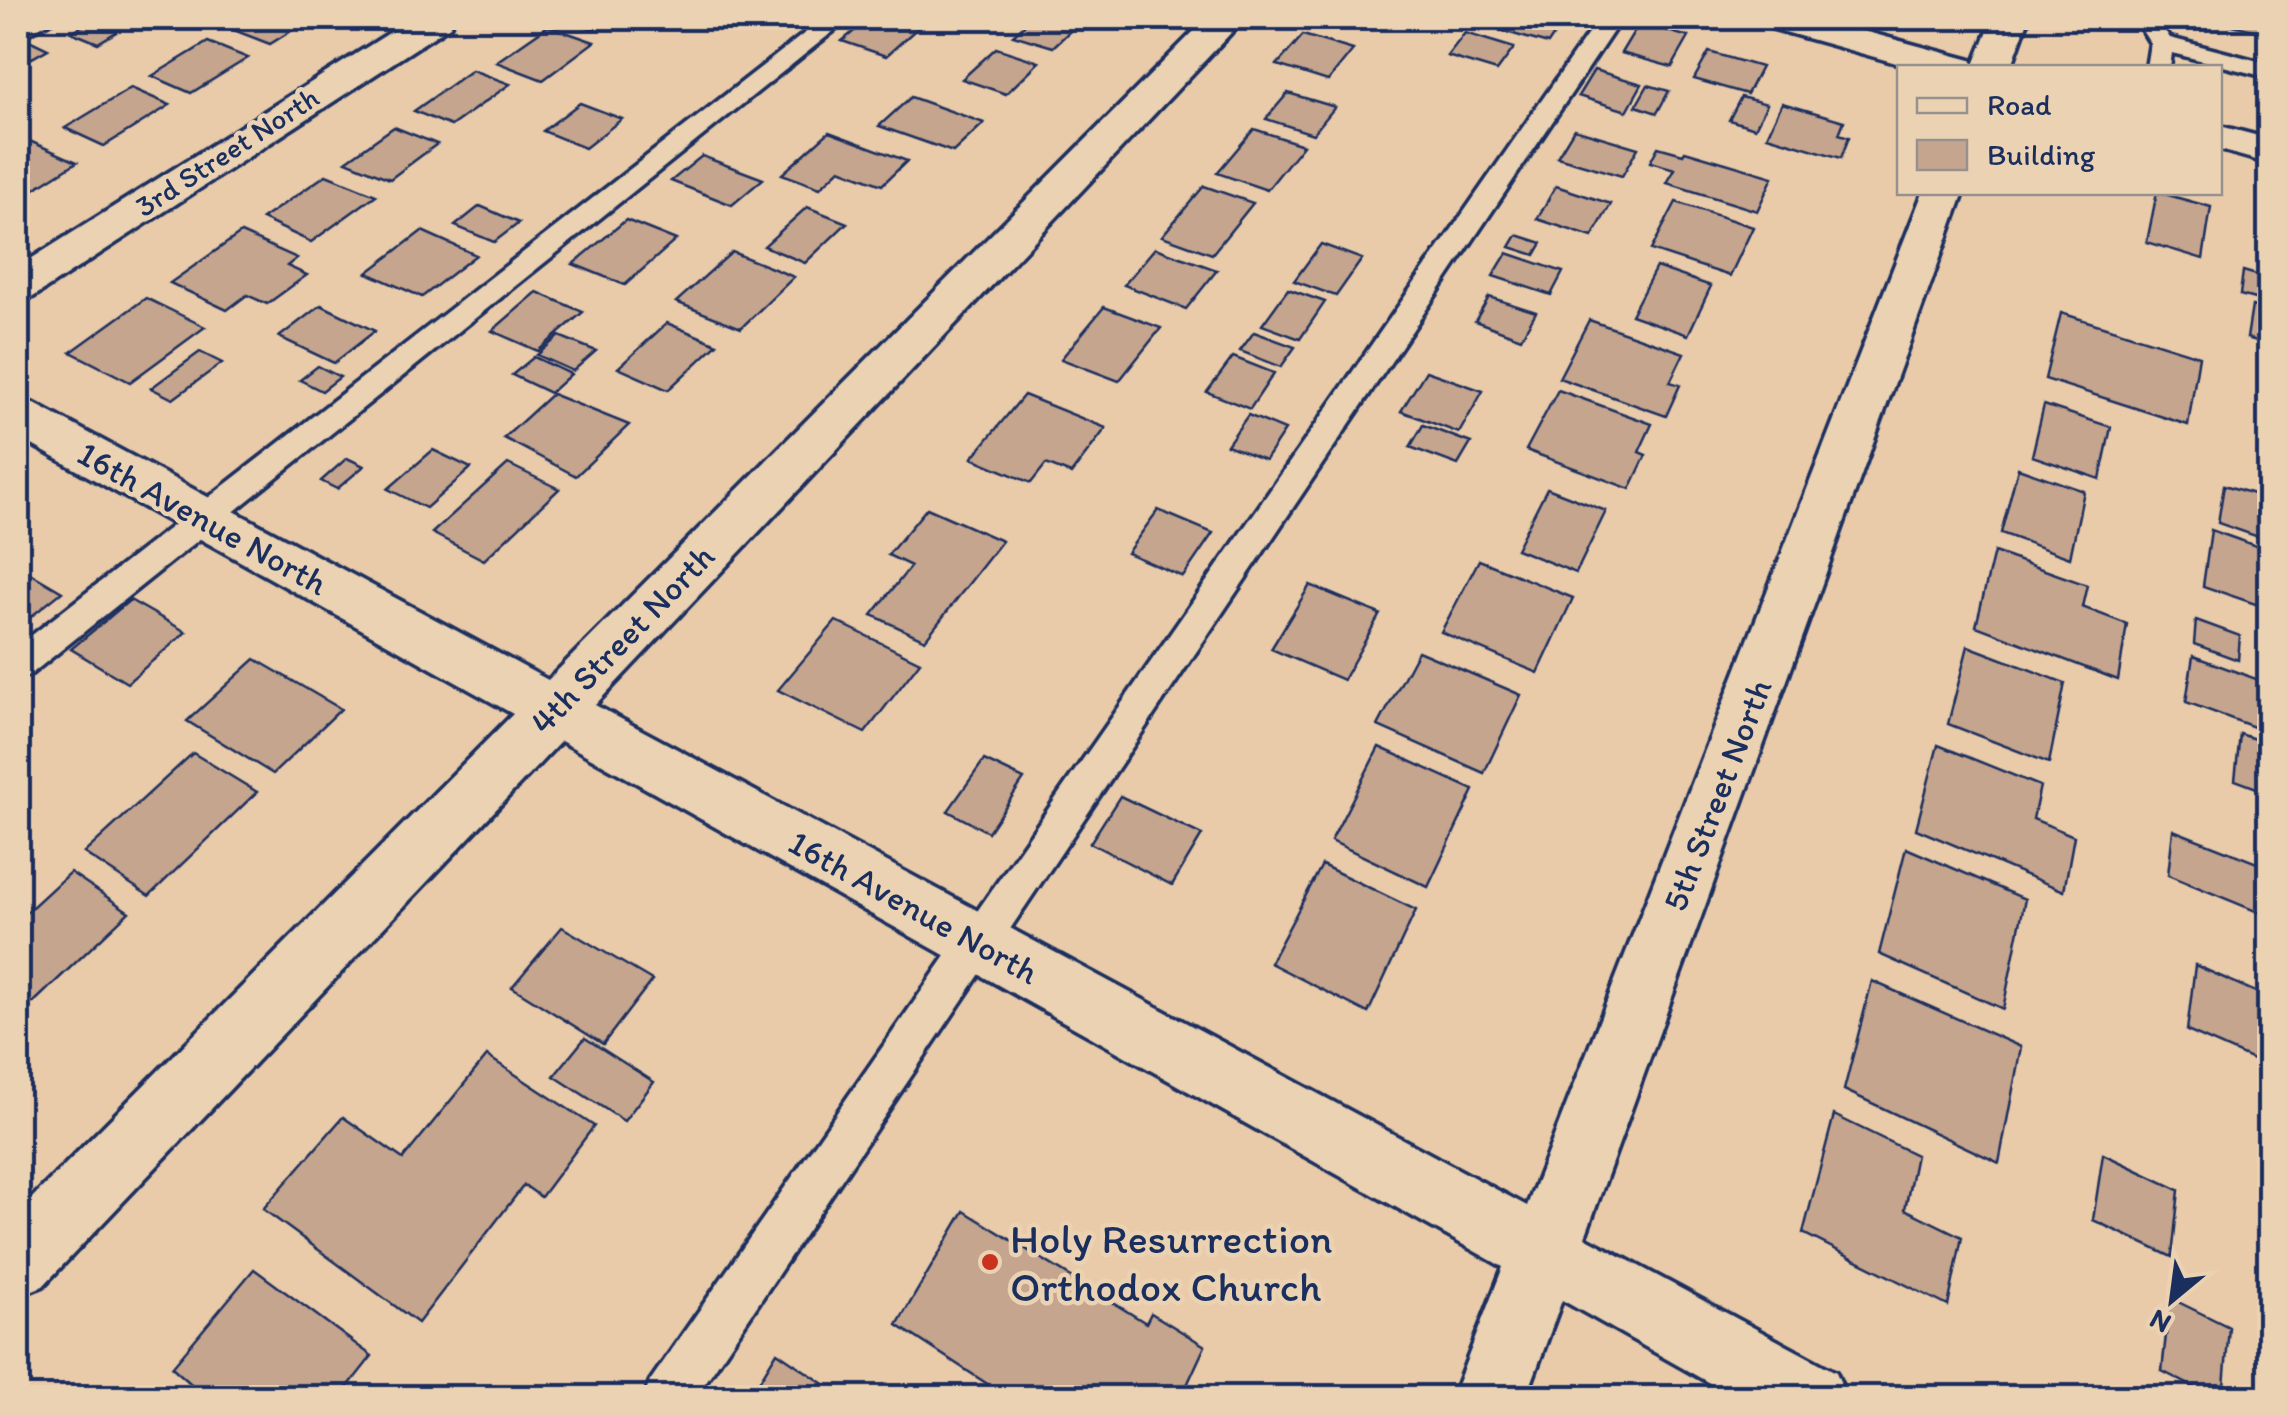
<svg xmlns="http://www.w3.org/2000/svg" width="2287" height="1415" font-family="Itim,sans-serif">
<rect width="100%" height="100%" fill="#e9cbaa"/>
<filter id="ink" filterUnits="userSpaceOnUse"><feTurbulence type="fractalNoise" baseFrequency=".01" numOctaves="2"/><feDisplacementMap in="SourceGraphic" scale="20" xChannelSelector="R" yChannelSelector="G"/><feConvolveMatrix kernelMatrix="1 2 1 2 8 2 1 2 1" color-interpolation-filters="sRGB"/></filter>
<g filter="url(#ink)">
<g fill="#c6a58e" stroke="#1b2f5e" stroke-width="2.5">
<polygon points="97,18 104,18 126,26 98,43 71,32"/>
<polygon points="250,18 312,18 270,44 231,29"/>
<polygon points="562,18 609,18 593,29"/>
<polygon points="870,18 903,18 922,24 886,56 842,41"/>
<polygon points="1032,18 1084,18 1053,47 1013,35"/>
<polygon points="1504,18 1565,18 1548,44 1496,29"/>
<polygon points="2203,18 2270,18 2270,34"/>
<polygon points="1639,23 1689,37 1672,67 1621,53"/>
<polygon points="548,26 594,42 543,80 496,62"/>
<polygon points="1465,33 1514,48 1497,71 1447,56"/>
<polygon points="1303,35 1353,50 1328,81 1277,65"/>
<polygon points="31,41 48,49 32,58 18,52"/>
<polygon points="208,42 248,58 191,93 152,76"/>
<polygon points="996,48 1039,62 1006,94 962,79"/>
<polygon points="1709,52 1761,67 1747,94 1694,79"/>
<polygon points="472,70 510,84 451,126 414,111"/>
<polygon points="1594,70 1642,84 1627,111 1578,96"/>
<polygon points="1648,85 1669,91 1657,113 1636,106"/>
<polygon points="131,88 170,105 104,146 65,128"/>
<polygon points="1288,93 1335,107 1313,134 1266,119"/>
<polygon points="911,97 984,123 953,152 879,126"/>
<polygon points="1741,97 1767,104 1755,128 1729,120"/>
<polygon points="580,103 622,119 585,148 543,131"/>
<polygon points="1782,103 1844,121 1839,134 1849,137 1841,158 1767,136"/>
<polygon points="394,127 437,144 390,179 346,161"/>
<polygon points="1254,129 1303,145 1267,190 1217,173"/>
<polygon points="1574,129 1638,148 1622,176 1557,157"/>
<polygon points="829,132 907,161 882,185 840,169 820,188 782,174"/>
<polygon points="25,139 77,162 23,196 18,193 18,143"/>
<polygon points="1658,147 1683,154 1685,151 1773,177 1757,211 1667,183 1675,169 1650,162"/>
<polygon points="702,156 763,179 732,205 671,181"/>
<polygon points="326,175 376,195 311,242 262,219"/>
<polygon points="1204,186 1253,203 1212,254 1162,236"/>
<polygon points="1556,186 1611,204 1592,237 1537,219"/>
<polygon points="2157,192 2211,207 2203,259 2147,242"/>
<polygon points="1676,202 1753,227 1730,276 1651,250"/>
<polygon points="480,206 519,223 494,242 455,226"/>
<polygon points="807,207 847,223 805,263 764,246"/>
<polygon points="626,220 676,240 625,285 573,264"/>
<polygon points="422,231 476,255 422,297 367,273"/>
<polygon points="241,233 297,258 287,266 307,275 267,304 247,295 227,310 170,283"/>
<polygon points="1517,235 1542,243 1535,255 1510,247"/>
<polygon points="1321,244 1362,259 1336,296 1294,281"/>
<polygon points="1155,248 1217,270 1186,309 1124,285"/>
<polygon points="732,252 794,277 741,328 676,302"/>
<polygon points="1507,253 1563,272 1551,295 1493,276"/>
<polygon points="1656,267 1711,286 1688,335 1631,315"/>
<polygon points="2243,271 2270,279 2270,303 2240,295"/>
<polygon points="1288,289 1325,302 1300,339 1262,325"/>
<polygon points="537,292 583,312 538,351 492,331"/>
<polygon points="1489,297 1536,312 1521,338 1475,321"/>
<polygon points="146,298 205,327 130,382 71,352"/>
<polygon points="321,305 375,331 334,363 279,337"/>
<polygon points="2252,306 2270,311 2270,345 2247,338"/>
<polygon points="1104,307 1161,328 1119,381 1061,359"/>
<polygon points="2061,313 2199,356 2188,425 2045,379"/>
<polygon points="1589,320 1684,353 1670,382 1680,385 1666,416 1559,378"/>
<polygon points="667,323 717,344 668,390 618,368"/>
<polygon points="1254,332 1295,347 1281,367 1240,351"/>
<polygon points="559,336 596,351 573,371 537,355"/>
<polygon points="200,352 222,363 173,399 151,388"/>
<polygon points="534,357 571,374 550,393 512,375"/>
<polygon points="1233,357 1274,373 1250,409 1207,392"/>
<polygon points="318,366 340,377 322,391 300,380"/>
<polygon points="1426,371 1483,391 1459,433 1401,411"/>
<polygon points="1558,390 1652,424 1639,452 1646,455 1630,489 1526,450"/>
<polygon points="552,394 629,425 576,476 504,438"/>
<polygon points="1024,395 1106,428 1071,474 1046,464 1031,483 972,458"/>
<polygon points="2044,405 2111,427 2100,479 2032,456"/>
<polygon points="1248,415 1285,430 1265,460 1227,445"/>
<polygon points="1423,425 1471,443 1458,465 1410,447"/>
<polygon points="433,450 471,468 426,508 388,489"/>
<polygon points="347,458 364,466 337,489 321,481"/>
<polygon points="508,464 559,489 484,560 432,533"/>
<polygon points="2018,468 2084,491 2070,558 2001,533"/>
<polygon points="2224,485 2270,499 2270,541 2218,523"/>
<polygon points="1547,488 1606,511 1576,573 1516,549"/>
<polygon points="927,508 1002,541 925,640 872,615 911,566 888,555"/>
<polygon points="1158,510 1213,533 1183,577 1127,553"/>
<polygon points="2211,530 2270,551 2270,609 2203,586"/>
<polygon points="1994,552 2087,585 2082,607 2127,624 2118,680 1976,626"/>
<polygon points="1479,560 1573,598 1538,673 1441,632"/>
<polygon points="18,566 62,592 18,627"/>
<polygon points="1310,585 1380,614 1343,680 1271,649"/>
<polygon points="130,600 186,632 127,683 71,649"/>
<polygon points="2196,620 2240,636 2238,660 2194,644"/>
<polygon points="836,621 920,662 865,733 778,690"/>
<polygon points="1968,646 2065,683 2049,763 1948,724"/>
<polygon points="1418,651 1521,695 1484,773 1378,726"/>
<polygon points="2193,656 2270,684 2265,731 2186,702"/>
<polygon points="255,659 341,709 273,774 187,721"/>
<polygon points="2240,734 2270,744 2270,793 2235,780"/>
<polygon points="1938,745 2040,786 2033,819 2074,836 2064,891 1916,829"/>
<polygon points="1379,747 1474,790 1428,887 1331,841"/>
<polygon points="193,753 257,792 149,896 84,853"/>
<polygon points="984,760 1024,779 988,832 948,811"/>
<polygon points="1120,796 1202,835 1172,885 1090,843"/>
<polygon points="2173,830 2270,868 2270,917 2168,875"/>
<polygon points="1906,848 2025,899 2003,1009 1879,954"/>
<polygon points="1322,865 1416,910 1368,1013 1270,963"/>
<polygon points="70,872 129,912 33,1003 18,992 18,920"/>
<polygon points="562,927 652,980 603,1044 512,987"/>
<polygon points="2195,965 2267,997 2262,1064 2187,1031"/>
<polygon points="1872,981 2021,1047 1999,1163 1844,1090"/>
<polygon points="585,1038 654,1082 624,1121 554,1076"/>
<polygon points="487,1056 594,1126 541,1197 524,1185 418,1323 263,1209 343,1117 403,1159"/>
<polygon points="1834,1115 1916,1155 1905,1209 1962,1237 1948,1306 1803,1233"/>
<polygon points="2103,1154 2179,1190 2172,1257 2093,1220"/>
<polygon points="964,1211 1146,1323 1151,1313 1205,1346 1181,1398 1009,1398 897,1325"/>
<polygon points="254,1269 372,1356 339,1398 207,1398 172,1367"/>
<polygon points="2170,1298 2229,1327 2223,1398 2215,1398 2162,1371"/>
<polygon points="777,1352 845,1398 749,1398"/>
</g>
<g fill="none" stroke-linecap="round" stroke-linejoin="round">
<g stroke="#1b2f5e" stroke-width="7">
<g id="lane">
<polygon points="28,18 57,18 18,39 18,23"/>
<polygon points="824,18 850,18 30,675 18,679 18,646"/>
<polygon points="1599,18 1622,18 695,1398 644,1398 650,1381"/>
<polygon points="2134,18 2156,18 2170,38 2270,64 2270,78 2172,53 2170,68 2146,68 2150,43"/>
</g>
</g>
<g stroke="#1b2f5e" stroke-width="7">
<g id="street">
<polygon points="413,18 455,18 450,26 33,297 18,302 18,267"/>
<polygon points="1207,18 1245,18 595,705 1527,1206 1923,192 1964,192 1585,1237 1836,1372 1847,1398 1736,1398 1562,1300 1526,1398 1452,1398 1503,1267 561,741 43,1286 18,1296 18,1212 513,714 18,437 18,399 35,404 548,680"/>
<polygon points="1758,18 1815,18 1971,60 1974,65 1993,18 2029,18 2011,68 1914,68 1763,26"/>
<polygon points="2220,126 2270,139 2270,164 2220,150"/>
</g>
</g>
<use href="#lane" fill="#ead2b2" fill-rule="evenodd"/>
<use href="#street" fill="#ead2b2" fill-rule="evenodd"/>
</g>
</g>
<circle fill="#c8321e" stroke="#ead2b2" stroke-width="4" cx="990" cy="1262" r="10"/>
<g text-anchor="middle" stroke-width="9" stroke-linejoin="round" paint-order="stroke">
<g font-size="30" fill="#1b2f5e" stroke="#ead2b2">
<text transform="translate(227 152) rotate(-33)" y="10">3rd Street North</text>
</g>
<g font-size="35" fill="#1b2f5e" stroke="#ead2b2">
<text transform="translate(203 518) rotate(29)" y="12">16th Avenue North</text>
<text transform="translate(622 639) rotate(-46)" y="12">4th Street North</text>
<text transform="translate(1717 795) rotate(-69)" y="12">5th Street North</text>
<text transform="translate(914 907) rotate(29)" y="12">16th Avenue North</text>
</g>
<g font-size="42" fill="#1b2f5e" stroke="#ead2b2" text-anchor="start">
<text x="1010" y="1253">Holy Resurrection<tspan x="1010" dy="48">Orthodox Church</tspan></text>
</g>
</g>
<rect width="2287" height="1415" fill="none" stroke="#ead2b2" stroke-width="60"/>
<rect x="30" y="30" width="2227" height="1355" fill="none" stroke="#1b2f5e" stroke-width="4" filter="url(#ink)"/>
<rect x="1897" y="65" width="325" height="130" fill="#ead2b2" stroke="#979190" stroke-width="2.5"/>
<rect x="1917" y="98" width="50" height="15" fill="#ead2b2" stroke="#979190" stroke-width="2.5"/>
<text x="1987" y="115" font-size="30" fill="#1b2f5e">Road</text>
<rect x="1917" y="140" width="50" height="30" fill="#c6a58e" stroke="#979190" stroke-width="2.5"/>
<text x="1987" y="165" font-size="30" fill="#1b2f5e">Building</text>
<g transform="translate(2172 1300) rotate(209)" stroke="#ead2b2" stroke-width="8" paint-order="stroke">
<path d="M0-8L18 38L0 25L-18 38Z" fill="#1b2f5e"/>
<text y="-15" font-size="28" font-weight="bold" text-anchor="middle" fill="#1b2f5e">N</text>
</g>
</svg>
